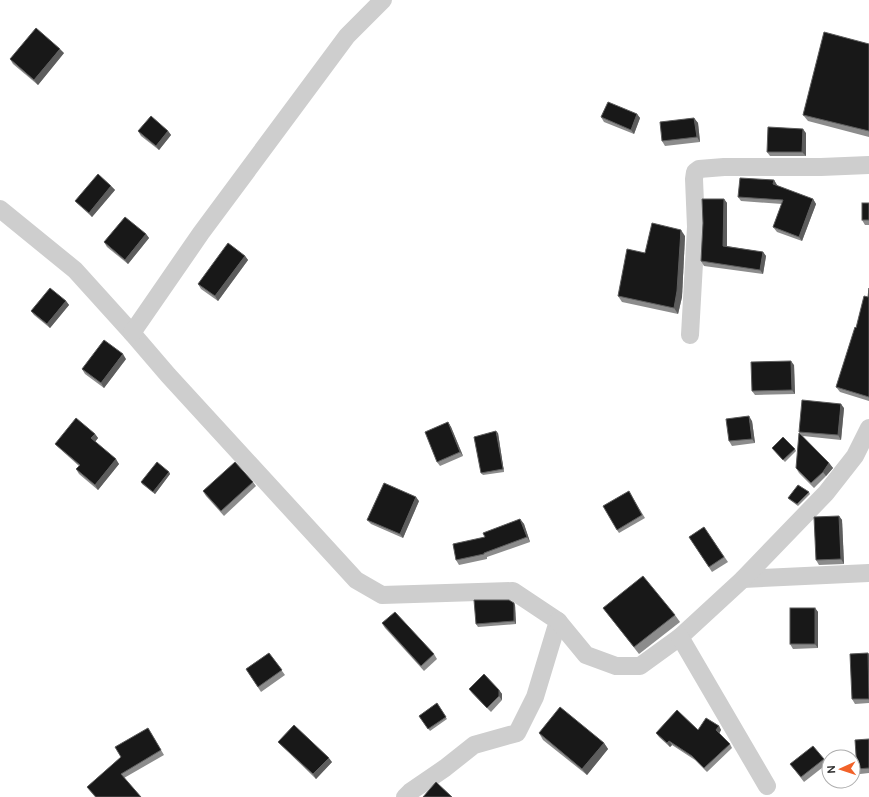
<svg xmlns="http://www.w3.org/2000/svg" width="869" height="797" font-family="'DM Sans',sans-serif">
<rect width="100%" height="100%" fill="#fff"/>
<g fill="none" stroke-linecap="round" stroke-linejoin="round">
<g stroke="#cecece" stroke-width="18">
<polyline points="0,209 75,270 132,333 168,375 356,580 382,595 513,591 558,621 535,697 517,733 474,745 445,768 410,792 405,797"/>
<polyline points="132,333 201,233 347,36 383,0"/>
<polyline points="690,335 696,227 694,179 695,172 699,169 724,167 821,167 869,165"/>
<polyline points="743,579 869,573"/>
<polyline points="558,621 586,655 616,666 640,666 680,637 743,579 826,493 855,456 869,428"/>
<polyline points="680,637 767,786"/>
</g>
</g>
<g fill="#8c8c8c">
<polygon points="869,44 869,137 808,121 803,115"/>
<polygon points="64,53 38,85 13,64 10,59"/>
<polygon points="637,114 640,118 634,134 604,122 601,117"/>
<polygon points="694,118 698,123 700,142 665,146 662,141"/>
<polygon points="138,131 168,131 171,135 159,150 141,136"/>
<polygon points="806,133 806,156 770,156 767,152"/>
<polygon points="774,180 777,185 777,186 813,199 816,204 802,241 777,232 773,227 782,204 741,201 738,197"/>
<polygon points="111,186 115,190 92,217 79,205 75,201"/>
<polygon points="724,199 727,203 727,246 763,252 766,256 763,274 704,266 701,261"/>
<polygon points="869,203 869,225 865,225 862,220"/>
<polygon points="146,234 149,238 128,264 107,247 104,242"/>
<polygon points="685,236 682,297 678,314 622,302 618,296 645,253"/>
<polygon points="245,256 248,260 218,301 201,289 198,284"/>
<polygon points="869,288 869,401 840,392 836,387 856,328 868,297"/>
<polygon points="66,301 69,305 50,328 34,315 31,311"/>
<polygon points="126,359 104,388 85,374 82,369"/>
<polygon points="794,365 795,394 755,395 752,391"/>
<polygon points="844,408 841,440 803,436 829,463 833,468 826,476 814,488 799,473 796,468 801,435 799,432"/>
<polygon points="752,421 755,443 732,446 729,441"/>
<polygon points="448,422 451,427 463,456 440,466 437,462"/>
<polygon points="498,433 504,472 483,475 481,473"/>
<polygon points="95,434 98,438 95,442 119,464 98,490 79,474 76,469 79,466 59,448 55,444"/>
<polygon points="772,448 795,449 796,451 785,462"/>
<polygon points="169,472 170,474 155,494 142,484 141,482"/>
<polygon points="253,482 256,486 224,516 206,496 203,491"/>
<polygon points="809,492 810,494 798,506 790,500 788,498"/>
<polygon points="631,495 645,518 619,533 617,530"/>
<polygon points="419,501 403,538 371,524 367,520"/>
<polygon points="839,516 842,520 844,564 819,565 816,560"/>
<polygon points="520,519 524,524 530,542 487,557 487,559 459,565 456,560 485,537"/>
<polygon points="704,527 728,562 712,572 689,537"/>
<polygon points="515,605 516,624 478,627 476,624"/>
<polygon points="603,608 675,615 680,622 639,654"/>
<polygon points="815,608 818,612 818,648 793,649 790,644"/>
<polygon points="382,623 434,654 437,659 424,671 385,628"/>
<polygon points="269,653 285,675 261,692 246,669"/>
<polygon points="868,653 869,655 869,703 855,704 852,699"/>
<polygon points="469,689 499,690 502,694 502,700 491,712 472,693"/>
<polygon points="437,703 447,719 430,731 419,716"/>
<polygon points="719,726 721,730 719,733 730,744 732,748 707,772 695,760 672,745 670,747 659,737 656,733 698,730"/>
<polygon points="148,728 164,755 124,778 141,797 95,797 87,787 121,757"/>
<polygon points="539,733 604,743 608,749 587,775 543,740"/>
<polygon points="869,739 869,773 860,774 857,769"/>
<polygon points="278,742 332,762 316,779 282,746"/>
<polygon points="824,759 827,764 804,782 790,764"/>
</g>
<g fill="#5d5d5d">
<polygon points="60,49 64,53 38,85 34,80"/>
<polygon points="637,114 640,118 634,134 631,130"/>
<polygon points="694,118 698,123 700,142 697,137"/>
<polygon points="803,129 806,133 806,156 802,152"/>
<polygon points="168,131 171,135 159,150 156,146"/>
<polygon points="774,180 777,185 776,189 773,184"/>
<polygon points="111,186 115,190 92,217 89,213"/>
<polygon points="724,199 727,203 727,250 723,246"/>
<polygon points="813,199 816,204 802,241 799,237"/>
<polygon points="681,230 685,236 682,297 678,314 674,308"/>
<polygon points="146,234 149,238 128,264 125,260"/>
<polygon points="763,252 766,256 763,274 760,270"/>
<polygon points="245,256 248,260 218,301 215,296"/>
<polygon points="66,301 69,305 50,328 47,324"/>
<polygon points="123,354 126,359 104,388 101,383"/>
<polygon points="791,361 794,365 795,394 792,390"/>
<polygon points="841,404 844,408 841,440 838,435"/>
<polygon points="749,416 752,421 755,443 752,439"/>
<polygon points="448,422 451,427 463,456 460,452"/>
<polygon points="496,431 498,433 504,472 503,469"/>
<polygon points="95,434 98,438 94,443 91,438"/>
<polygon points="116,459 119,464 98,490 95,485"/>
<polygon points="829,463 833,468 826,476 823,472"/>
<polygon points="169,472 170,474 155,494 153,492"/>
<polygon points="416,497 419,501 403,538 400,534"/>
<polygon points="839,516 842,520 844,564 841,559"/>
<polygon points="520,519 524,524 530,542 527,537"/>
<polygon points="514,603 515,605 516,624 514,621"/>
<polygon points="815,608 818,612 818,648 815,644"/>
<polygon points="868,653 869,655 869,691"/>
<polygon points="499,690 502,694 502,700 499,696"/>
<polygon points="719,726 721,730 719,734 716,730"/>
<polygon points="669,741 672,745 670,747 667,743"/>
<polygon points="604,743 608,749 587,775 582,769"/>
<polygon points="329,758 332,762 316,779 313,774"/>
</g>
<g fill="#181818" stroke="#5d5d5d">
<polygon points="36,28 60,49 34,80 10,59"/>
<polygon points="824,32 869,44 869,131 803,115"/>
<polygon points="608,102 637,114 631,130 601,117"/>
<polygon points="151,116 168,131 156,146 138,131"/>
<polygon points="694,118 697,137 662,141 660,122"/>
<polygon points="768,127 803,129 802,152 767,152"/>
<polygon points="98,174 111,186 89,213 75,201"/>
<polygon points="740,178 774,180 773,184 813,199 799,237 773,227 783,200 738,197"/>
<polygon points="702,199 724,199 723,246 763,252 760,270 701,261 703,223"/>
<rect x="862" y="203" width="7" height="17"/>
<polygon points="125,217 146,234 125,260 104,242"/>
<polygon points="652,223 681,230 677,291 674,308 618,296 627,249 645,253"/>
<polygon points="228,243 245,256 215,296 198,284"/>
<polygon points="50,288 66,301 47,324 31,311"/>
<polygon points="869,288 869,397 836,387 855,327 856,328 864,296 868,297"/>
<polygon points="104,340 123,354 101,383 82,369"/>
<polygon points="791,361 792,390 752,391 751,362"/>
<polygon points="802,400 841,404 838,435 799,432"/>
<polygon points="749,416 752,439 729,441 726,419"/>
<polygon points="76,418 95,434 91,438 116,459 95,485 76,469 80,465 55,444"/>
<polygon points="448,422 460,452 437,462 425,432"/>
<polygon points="496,431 503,469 481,473 474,437"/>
<polygon points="799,433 829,463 823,472 811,483 796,468"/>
<polygon points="783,437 795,449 783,460 772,448"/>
<polygon points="157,462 169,472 153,492 141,482"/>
<polygon points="235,462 253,482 221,511 203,491"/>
<polygon points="384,483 416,497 400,534 367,520"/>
<polygon points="798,485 809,492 797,504 788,498"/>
<polygon points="629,491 642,515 617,530 603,506"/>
<polygon points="839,516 841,559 816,560 814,517"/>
<polygon points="520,519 527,537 484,553 484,554 456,560 453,544 485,537 483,533"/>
<polygon points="704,527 724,557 709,567 689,537"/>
<polygon points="643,576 675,615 634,647 603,608"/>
<polygon points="474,600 509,600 514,603 514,621 476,624"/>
<rect x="790" y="608" width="25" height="36"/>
<polygon points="395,612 434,654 421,666 382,623"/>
<polygon points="269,653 282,670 258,687 246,669"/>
<polygon points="868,653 869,699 852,699 850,654"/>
<polygon points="484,674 499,690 499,696 487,708 469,689"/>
<polygon points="437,703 446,717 428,729 419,716"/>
<polygon points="560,707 604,743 582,769 539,733"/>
<polygon points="677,710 698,730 706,718 719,726 716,730 730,744 704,768 692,756 669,741 667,743 656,733"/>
<polygon points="294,725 329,758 313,774 278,742"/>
<polygon points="148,728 161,750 121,774 141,797 96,797 87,787 121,757 115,747"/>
<polygon points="869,739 869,768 857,769 855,740"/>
<polygon points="813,746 824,759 801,777 790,764"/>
<polygon points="436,782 452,797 423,797"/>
</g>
<g transform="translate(841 769) rotate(267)"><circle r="19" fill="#ffffff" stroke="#adadad"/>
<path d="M0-3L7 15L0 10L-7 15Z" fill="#f26229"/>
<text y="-6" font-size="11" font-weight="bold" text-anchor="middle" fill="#313131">N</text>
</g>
</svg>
